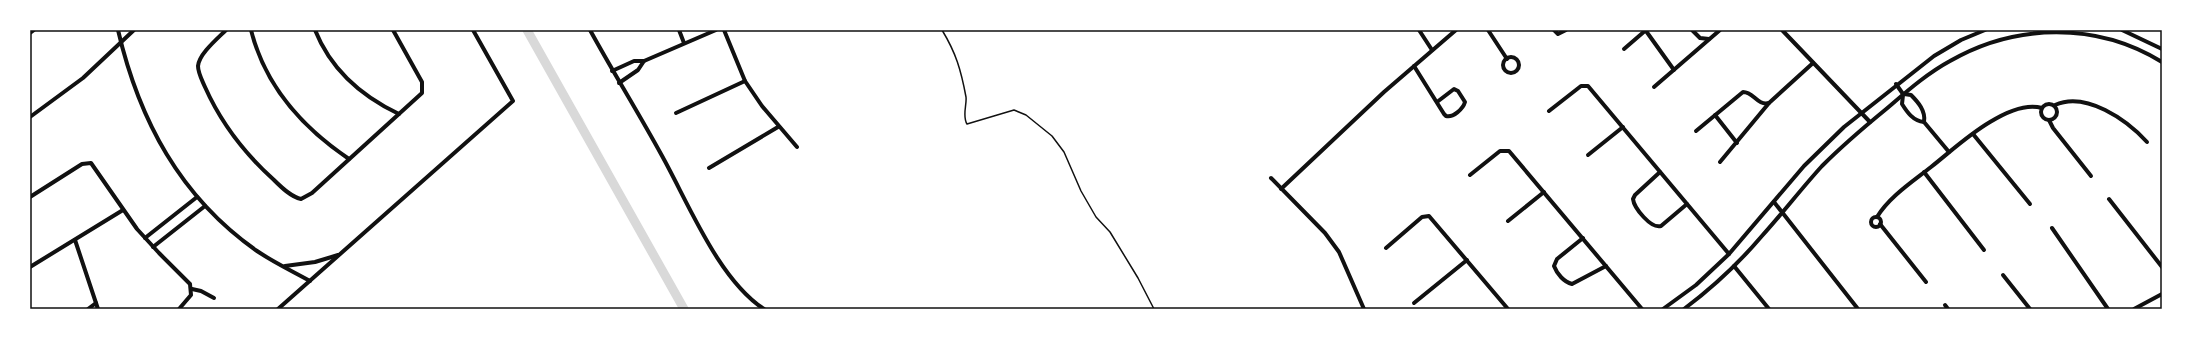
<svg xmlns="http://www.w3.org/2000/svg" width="2192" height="339" font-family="Commissioner,sans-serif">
<rect width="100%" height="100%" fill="#fff"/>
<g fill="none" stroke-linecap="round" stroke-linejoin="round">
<polyline stroke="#d9d9d9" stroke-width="9" points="527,30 684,309"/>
<path stroke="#111" stroke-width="1.5" d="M942 30C956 53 961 70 966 97 967 105 962 116 967 124L1014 110 1026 115 1052 136 1064 152 1081 191 1096 217 1110 232 1138 278 1154 309"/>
<g stroke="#111" stroke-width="4">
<path d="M118 30C139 120 180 197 257 251 273 262 292 271 310 281"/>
<path d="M226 30C217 39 199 54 198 66 198 73 202 80 205 87 221 123 244 153 274 180 281 187 291 197 301 199L312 193 422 93V82L393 30"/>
<path d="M251 30C265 86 303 128 349 159"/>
<path d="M315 30C331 70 361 96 399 114"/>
<path d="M590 30C613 72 638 112 661 154 688 202 718 279 764 309"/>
<polyline points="679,30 684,43"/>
<polyline points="724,30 745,81 762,106 797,147"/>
<polyline points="1419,30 1432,50"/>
<polyline points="1488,30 1507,59"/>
<polyline points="1554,30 1558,34 1566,30"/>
<polyline points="1692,30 1700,38 1709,39"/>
<polyline points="1782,30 1870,122"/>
<polyline points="2122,30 2162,49"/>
<polyline points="1646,31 1674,70"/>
<polyline points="30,33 34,30"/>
<polyline points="1624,49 1646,30"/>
<circle cx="1511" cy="65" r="8"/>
<path d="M1414 66 1444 114 1446 116C1453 118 1463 109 1465 102L1458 91 1454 89 1437 102"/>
<polyline points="612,71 634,61 644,61 716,30"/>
<polyline points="619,83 638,70 644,61"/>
<polyline points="1896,84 1903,94"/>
<polyline points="1654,87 1720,30"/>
<path d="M1904 94 1911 95C1918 102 1926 111 1924 122"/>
<path d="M1903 95 1902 104C1907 112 1913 121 1924 122L1949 152"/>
<circle cx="2049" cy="112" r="8"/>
<path d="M2055 105C2086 91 2127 120 2147 142"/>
<polyline points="1549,111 1581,86 1588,86 1729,254"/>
<polyline points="676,113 745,81"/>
<polyline points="1715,115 1737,143"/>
<polyline points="30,117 83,78 134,30"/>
<polyline points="2049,120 2053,128 2091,176"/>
<path d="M1696 131 1743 92C1754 92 1757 106 1769 103"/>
<polyline points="1973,134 2030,204"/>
<polyline points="1588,155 1623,127"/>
<polyline points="1720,162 1769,103 1813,63"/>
<polyline points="709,168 778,127"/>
<path d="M1660 172 1635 195 1633 199C1634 208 1651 229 1661 226L1687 204"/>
<polyline points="1924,172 1984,250"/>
<polyline points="1470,175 1500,151 1509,151 1642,309"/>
<polyline points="1271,178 1325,233 1339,252 1364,309"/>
<polyline points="1281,189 1384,92 1456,30"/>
<polyline points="30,197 82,164 91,163 137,229 159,253 190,284 191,295 179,309"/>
<polyline points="2109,199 2162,267"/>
<polyline points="1774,202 1858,309"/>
<path d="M1877 217C1889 197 1912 182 1931 167 1950 152 1968 135 1990 122 2003 114 2025 103 2042 108"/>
<circle cx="1876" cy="222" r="5"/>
<polyline points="1508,221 1544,192"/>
<polyline points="1880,224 1926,282"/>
<polyline points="2052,228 2108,309"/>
<polyline points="145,238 197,197"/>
<path d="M1583 238 1557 259 1554 266C1557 274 1564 282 1572 284L1606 266"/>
<polyline points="75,240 98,309"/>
<polyline points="153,247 205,206"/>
<polyline points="1386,248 1422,217 1429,216 1508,309"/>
<polyline points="285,266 315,262 338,255"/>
<polyline points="1734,266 1769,309"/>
<polyline points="30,267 123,210"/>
<polyline points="2003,275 2030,309"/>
<polyline points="192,289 201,291 214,298"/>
<polyline points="1414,303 1467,260"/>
<polyline points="1945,305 1948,309"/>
<polyline points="88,309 96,303"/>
<polyline points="278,309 513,101 473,30"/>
<polyline points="1663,309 1696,285 1729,254 1804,166 1844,127 1934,56 1961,40 1985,30"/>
<path d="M1684 309C1712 288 1738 264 1761 237 1782 214 1801 189 1822 166 1842 146 1863 128 1885 110 1905 93 1926 74 1950 61 2016 23 2097 22 2162 62"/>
<polyline points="2134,309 2162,294"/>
</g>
</g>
<rect width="2192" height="339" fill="none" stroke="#ffffff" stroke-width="62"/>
<rect x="31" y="31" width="2130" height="277" fill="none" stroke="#111" stroke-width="1.5"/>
</svg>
